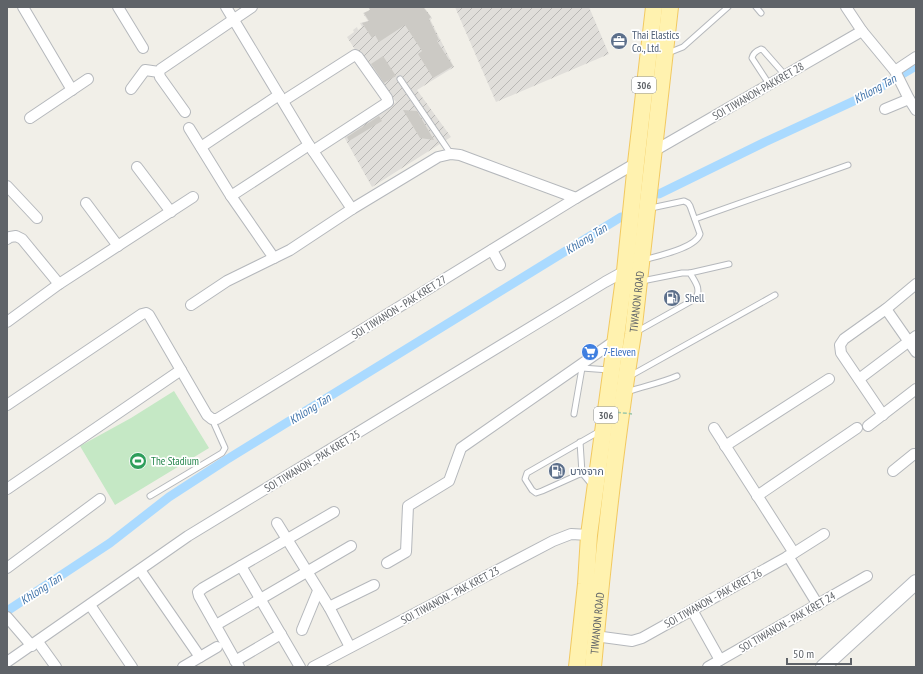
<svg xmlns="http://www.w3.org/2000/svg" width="923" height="674" font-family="'PT Sans Narrow','Noto Sans Thai',sans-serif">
<defs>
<pattern id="industrial-furrows" width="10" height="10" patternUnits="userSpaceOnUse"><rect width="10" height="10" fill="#e0deda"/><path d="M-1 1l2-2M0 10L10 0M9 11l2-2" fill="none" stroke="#b9b8b5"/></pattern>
</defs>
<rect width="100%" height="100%" fill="#f1efe8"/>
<g fill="url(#industrial-furrows)">
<polygon points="368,7 424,7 432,18 430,19 454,67 417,90 451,137 372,187 343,135 396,102 363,62 347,37 354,32 353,30 357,27 358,30 362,27 360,23 368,21 363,13 370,10"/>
<polygon points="455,7 589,7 609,54 496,102"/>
</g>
<polygon fill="#c5e8c5" points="174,391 209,448 115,505 80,446 131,418"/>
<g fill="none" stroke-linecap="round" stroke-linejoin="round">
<g stroke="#aadaff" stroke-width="9">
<polyline points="659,194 765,142 869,94 916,66"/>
<polyline points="7,611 110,543 169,497 226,460 621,217"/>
</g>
</g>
<g fill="#cccac5">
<polygon points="369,7 423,7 431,17 429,19 439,40 437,41 453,66 433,78 418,54 422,51 405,25 379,42 375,35 372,38 362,23 369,21 364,13 370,10"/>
<polygon points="383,56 396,76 384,83 371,64"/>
<polygon points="403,110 417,111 434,140 420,138"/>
<polygon points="379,116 382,121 349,141 347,137"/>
</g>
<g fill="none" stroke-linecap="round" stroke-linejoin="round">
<g stroke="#b5b8bc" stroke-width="7">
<g id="lane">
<polyline points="756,7 761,13"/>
<polyline points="667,51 673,51 683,47 728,7"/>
<polyline points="400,79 451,154"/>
<path d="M769 84 752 58C753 53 756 51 761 49L763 50 785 75"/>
<polyline points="695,219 848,165"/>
<path d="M644 260C657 256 696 248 700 234L690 206 688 203 684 201 651 208"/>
<polyline points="690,273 729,264"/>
<path d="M636 332 695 299C702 289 695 282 690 273H682L642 281"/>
<polyline points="630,376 775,295"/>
<path d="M627 392C644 386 661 383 677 376"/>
<polyline points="574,414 582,368 609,370"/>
<polyline points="580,442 582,473"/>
<polyline points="592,485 582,473 542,491 536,493 532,490 525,479 527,473 600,431"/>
<polyline points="150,496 222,453 225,448 212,419"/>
</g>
</g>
<g stroke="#b5b8bc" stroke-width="12">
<g id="street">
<polyline points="23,7 72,90"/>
<polyline points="118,7 143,48"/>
<polyline points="226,7 309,145 352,209"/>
<polyline points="846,7 862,31 895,71 909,99 916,110"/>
<polyline points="895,71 916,57"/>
<polyline points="131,89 145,70 159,72"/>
<polyline points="283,101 355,55 358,57 387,98 388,102 385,104 313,151"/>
<polyline points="885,109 909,99"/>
<polyline points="185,112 160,77 159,72 161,69 252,7"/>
<polyline points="30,118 88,79"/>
<polyline points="189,128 231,196 274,258"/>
<polyline points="201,147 279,95"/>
<polyline points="654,151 862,31"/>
<polyline points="137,167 171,212"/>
<polyline points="7,186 37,218"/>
<polyline points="231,196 309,145"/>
<polyline points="86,203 118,246"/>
<polyline points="7,239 10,237 16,236 22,239 59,284"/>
<polyline points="492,250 500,265"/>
<polyline points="191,305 227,281 290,250 352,209 438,157 451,154 460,155 576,198"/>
<polyline points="886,309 916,352"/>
<polyline points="7,322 59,284 193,197"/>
<polyline points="859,379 916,336"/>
<polyline points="7,405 142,314 146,313 149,315 207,415 212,419 217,419 576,198 636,163"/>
<polyline points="883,415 841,353 840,345 844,339 886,309 916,284"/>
<polyline points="868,426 916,389"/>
<polyline points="714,428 794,553"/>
<polyline points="725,446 829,379"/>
<polyline points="893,471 914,454 916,454"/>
<polyline points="7,489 181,370"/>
<polyline points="757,496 857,428"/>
<polyline points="277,523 329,607 350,647"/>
<polyline points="788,556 818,605"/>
<polyline points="387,563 406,552 408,506 449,481 461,448 616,340"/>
<polyline points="241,566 300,667"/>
<polyline points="7,568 100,499"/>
<polyline points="140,570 200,657"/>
<polyline points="90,605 132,667"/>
<polyline points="329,607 374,585"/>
<polyline points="692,610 720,660"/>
<polyline points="7,617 32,646"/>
<polyline points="216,625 351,546"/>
<polyline points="302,630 318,591"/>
<polyline points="595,636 632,641 642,638 794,553 824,534"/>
<polyline points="38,642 56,667"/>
<polyline points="235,661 281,634"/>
<polyline points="7,662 188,536 605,282 625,271"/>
<polyline points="183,667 217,647"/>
<polyline points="239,667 199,596 198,592 203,588 334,512"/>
<polyline points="313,667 553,541 571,534 589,535"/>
<polyline points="708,667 867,576"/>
</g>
</g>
<g stroke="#b6babf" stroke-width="16">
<polyline id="secondary" points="823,667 916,582"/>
</g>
<g stroke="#f2c960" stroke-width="18">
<g id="primary">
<polyline points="577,667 586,584 589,535 625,271 636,163 654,7"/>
<path id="s1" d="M593 667C603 556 615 444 633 334L670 7"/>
</g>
</g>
<use href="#lane" stroke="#fff" stroke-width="5"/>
<use href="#street" stroke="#fff" stroke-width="10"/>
<use href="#secondary" stroke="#fff" stroke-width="14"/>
<use href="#primary" stroke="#fff2af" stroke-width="16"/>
<polyline stroke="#9cc7a9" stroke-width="1.5" stroke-dasharray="4 2" stroke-linecap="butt" points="599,410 632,414"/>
</g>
<defs>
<g id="office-disc" transform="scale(0.9)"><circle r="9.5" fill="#5c6f8a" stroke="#fff"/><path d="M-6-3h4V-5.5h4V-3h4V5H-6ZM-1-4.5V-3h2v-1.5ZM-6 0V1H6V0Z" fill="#fff"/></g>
<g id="fuel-disc" transform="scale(0.9)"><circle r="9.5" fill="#5c6f8a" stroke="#fff"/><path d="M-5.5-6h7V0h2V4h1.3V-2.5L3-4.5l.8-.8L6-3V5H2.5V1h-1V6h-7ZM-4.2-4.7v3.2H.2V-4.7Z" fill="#fff"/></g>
<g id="supermarket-disc" transform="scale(0.9)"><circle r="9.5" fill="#3f7fe0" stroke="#fff"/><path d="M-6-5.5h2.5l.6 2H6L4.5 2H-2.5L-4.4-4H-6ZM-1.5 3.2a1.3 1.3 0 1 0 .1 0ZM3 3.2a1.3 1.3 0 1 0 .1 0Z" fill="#fff"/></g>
<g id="stadium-disc" transform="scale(0.9)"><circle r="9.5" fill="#2e9e5b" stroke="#fff"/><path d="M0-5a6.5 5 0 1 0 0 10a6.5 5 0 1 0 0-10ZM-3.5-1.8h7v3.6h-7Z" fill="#fff"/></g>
</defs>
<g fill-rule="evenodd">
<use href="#office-disc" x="619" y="41"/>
<use href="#fuel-disc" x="672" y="298"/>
<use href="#supermarket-disc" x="590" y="352"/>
<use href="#stadium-disc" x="138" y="461"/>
<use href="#fuel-disc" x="557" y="471"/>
</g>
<g text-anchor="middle" stroke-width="3.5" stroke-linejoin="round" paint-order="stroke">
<g fill="#fff" stroke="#8f9295" stroke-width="1">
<rect x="632" y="77" width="24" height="16" rx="3"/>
<rect x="594" y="407" width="24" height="16" rx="3"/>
</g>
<g font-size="10" font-weight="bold" fill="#5f6368">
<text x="644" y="89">306</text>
<text x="606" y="419">306</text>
</g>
<g font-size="11" fill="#4e5e75" stroke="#fff" text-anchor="start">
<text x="632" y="39">Thai Elastics<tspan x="632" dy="13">Co., Ltd.</tspan></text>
<text x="685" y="302">Shell</text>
<text x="570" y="475">บางจาก</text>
</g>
<g font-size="11" fill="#5f6368" stroke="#fff">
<text transform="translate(758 91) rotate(-30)" y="4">SOI TIWANON-PAKKRET 28</text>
<text dy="4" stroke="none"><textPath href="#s1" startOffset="368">TIWANON ROAD</textPath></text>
<text transform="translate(399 307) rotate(-32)" y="4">SOI TIWANON - PAK KRET 27</text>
<text transform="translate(312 461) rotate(-31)" y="4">SOI TIWANON - PAK KRET 25</text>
<text transform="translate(450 595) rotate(-28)" y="4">SOI TIWANON - PAK KRET 23</text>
<text transform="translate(713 598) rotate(-29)" y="4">SOI TIWANON - PAK KRET 26</text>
<text transform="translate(787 622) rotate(-30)" y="4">SOI TIWANON - PAK KRET 24</text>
<text dy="4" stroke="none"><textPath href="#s1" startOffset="44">TIWANON ROAD</textPath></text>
</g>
<g font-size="11" fill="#366cbe" stroke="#fff" text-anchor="start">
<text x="603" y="356">7-Eleven</text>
</g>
<g font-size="11" fill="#27864d" stroke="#fff" text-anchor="start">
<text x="151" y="465">The Stadium</text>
</g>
<g font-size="12" font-style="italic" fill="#4174aa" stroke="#fff">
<text transform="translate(875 89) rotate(-29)" y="4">Khlong Tan</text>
<text transform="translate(586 239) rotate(-32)" y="4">Khlong Tan</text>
<text transform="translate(310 409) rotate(-32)" y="4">Khlong Tan</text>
<text transform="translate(41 589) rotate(-33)" y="4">Khlong Tan</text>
</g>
</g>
<rect width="923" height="674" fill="none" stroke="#5f6368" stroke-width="16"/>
<path d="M787 658v6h64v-6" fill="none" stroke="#5f6368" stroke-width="2"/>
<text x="793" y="658" font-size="12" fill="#5f6368" stroke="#ffffff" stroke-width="3" paint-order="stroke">50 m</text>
</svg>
